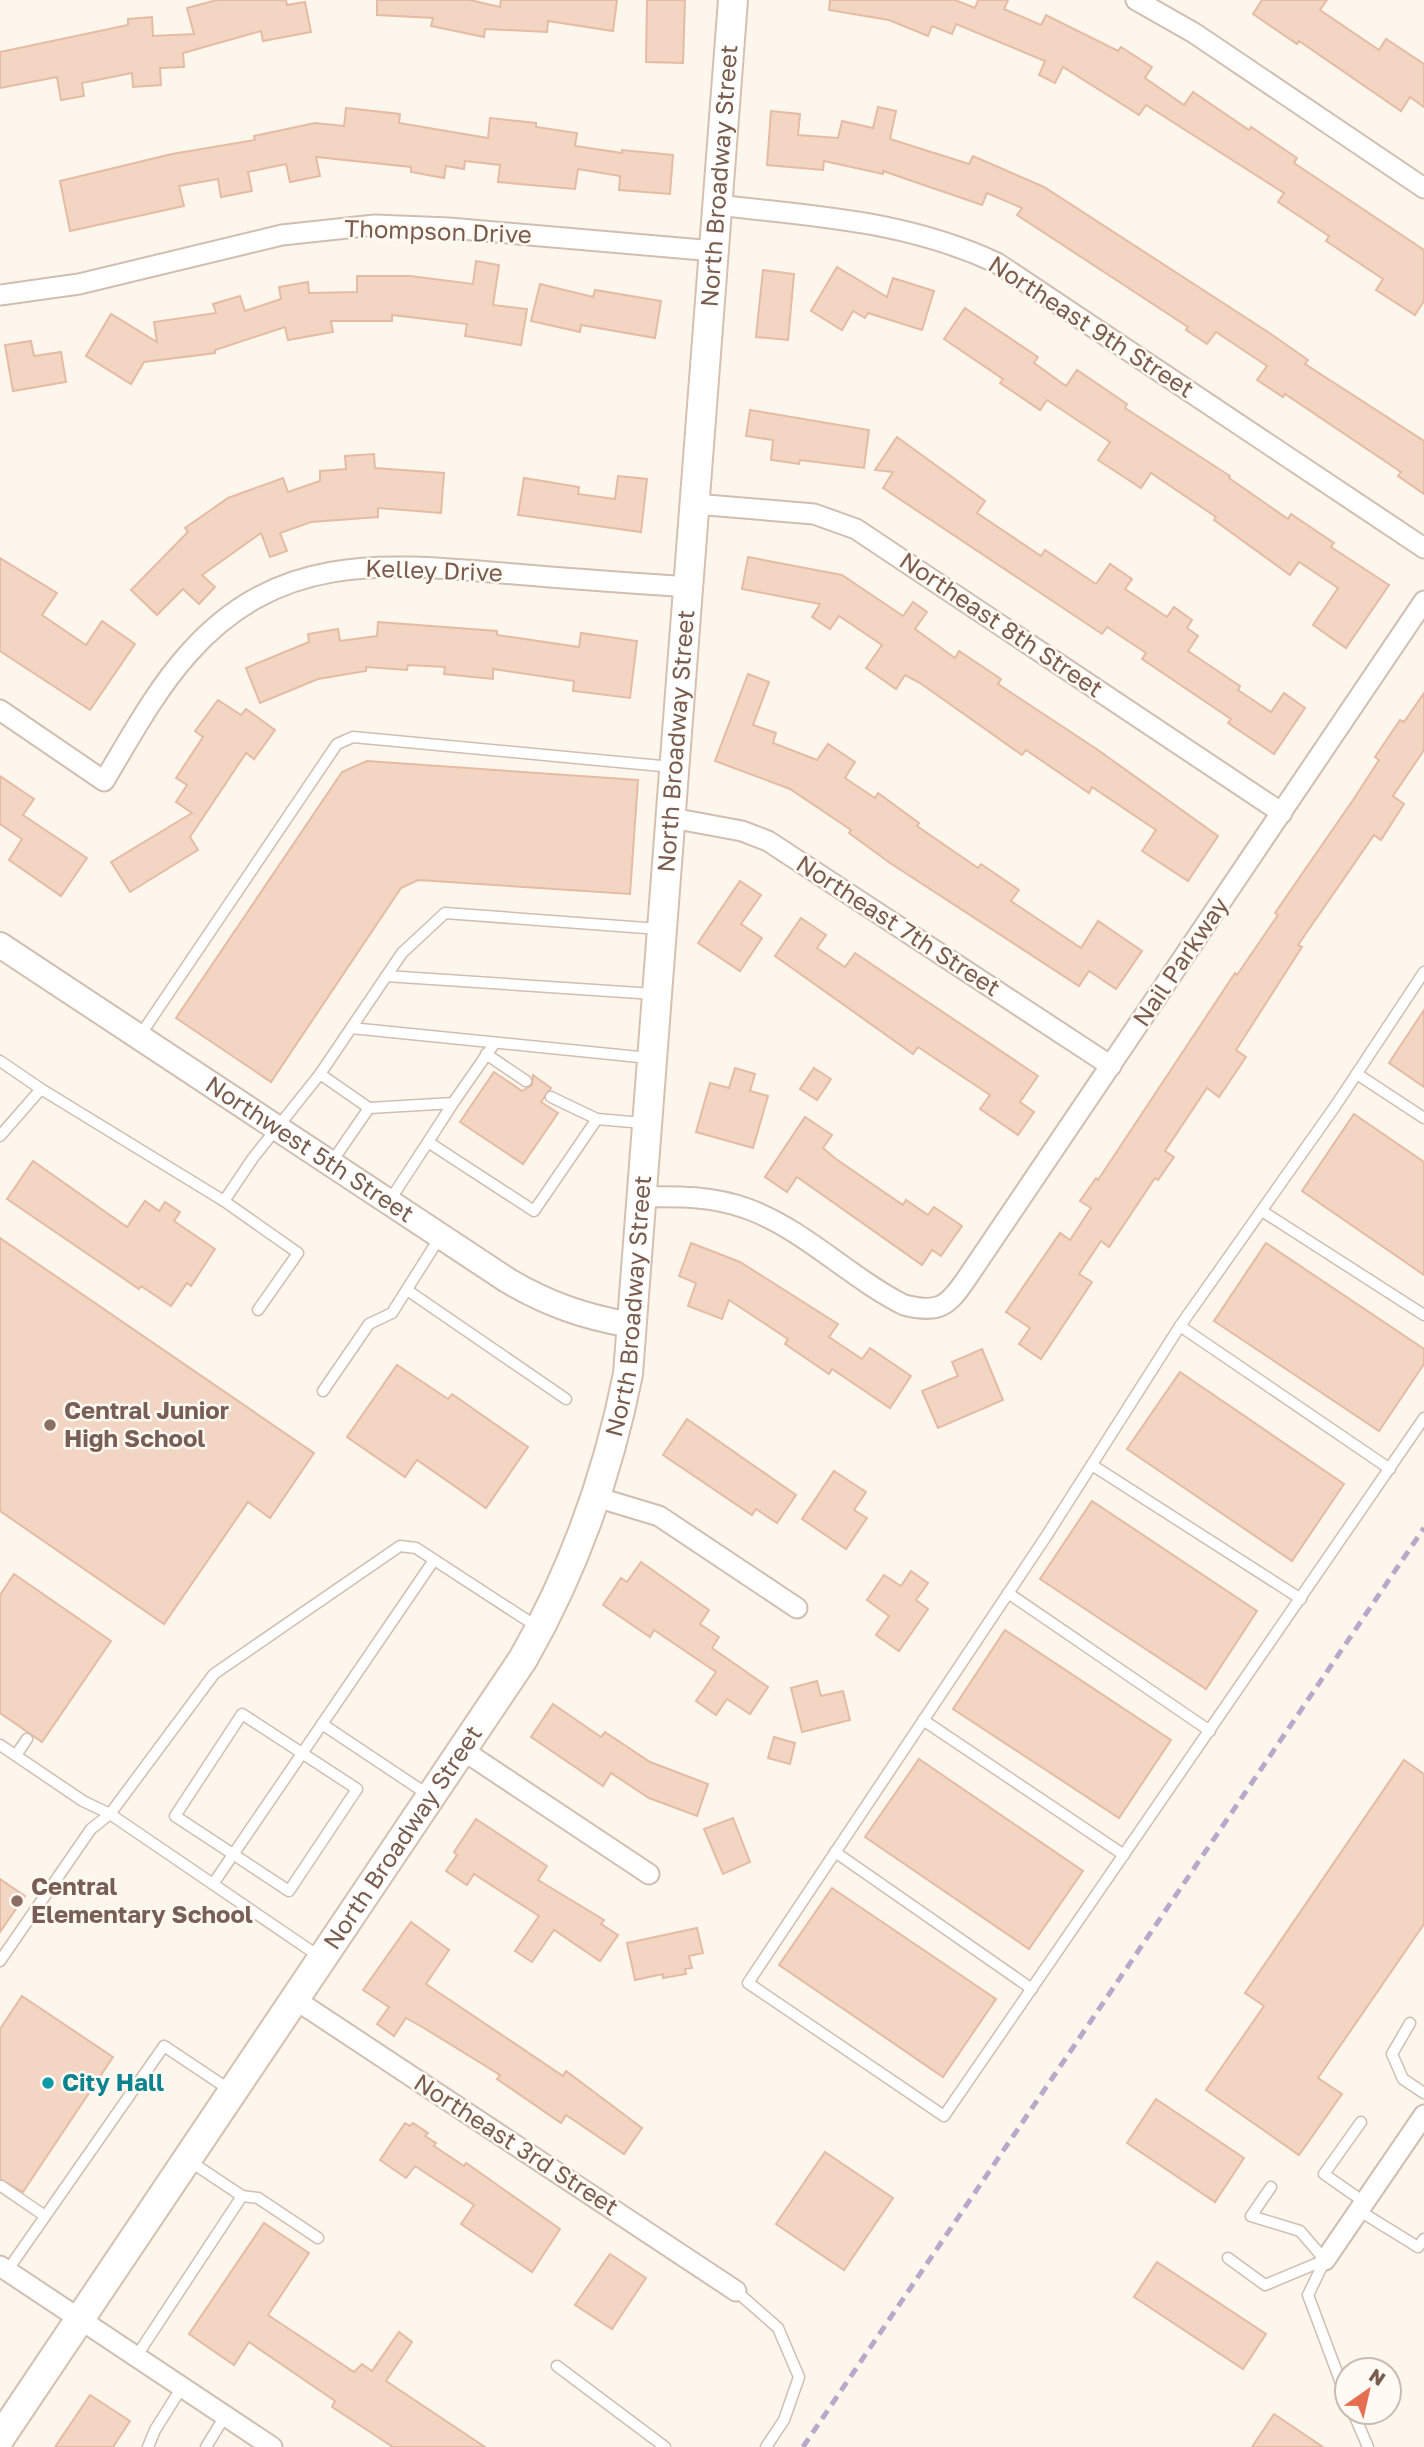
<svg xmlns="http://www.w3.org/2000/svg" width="1424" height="2447" font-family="'Golos Text',sans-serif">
<rect width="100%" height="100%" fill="#fdf6ec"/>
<g fill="#f3d5c3" stroke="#e6bba3" stroke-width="2">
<polygon points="217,0 286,0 287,5 305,2 311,32 263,41 261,31 183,53 184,67 160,68 161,85 133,87 132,73 82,83 84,96 61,100 57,77 0,88 0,52 128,25 128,19 152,17 153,36 194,34 187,8"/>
<polygon points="377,0 470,0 500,7 501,0 617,0 613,31 548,21 547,32 485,29 484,37 431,26 433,18 377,15"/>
<polygon points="647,0 685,0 683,63 646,62"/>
<polygon points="830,0 955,0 975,8 978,0 1008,0 1004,9 1041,25 1046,15 1118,51 1121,47 1152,67 1145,78 1184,105 1193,92 1249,130 1251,127 1297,158 1294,163 1424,250 1424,301 1415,315 1376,290 1383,279 1326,241 1329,236 1278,202 1284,193 1146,105 1139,115 1063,67 1055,83 1039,75 1045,61 956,24 952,34 932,26 928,36 889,20 829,10"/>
<polygon points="1262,0 1327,0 1320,10 1379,50 1386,39 1424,64 1424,107 1410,97 1401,111 1299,41 1297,44 1253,14"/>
<polygon points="878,107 896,111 890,139 969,164 973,156 1044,187 1268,332 1308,360 1305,364 1424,441 1424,494 1398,476 1401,472 1285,394 1283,397 1257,380 1267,366 1216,332 1207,344 1186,330 1188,327 1017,215 1022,208 987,193 982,205 883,171 883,174 824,161 823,170 767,165 771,111 800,114 798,135 838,138 842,121 873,128"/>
<polygon points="346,108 400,114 399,123 488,138 490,118 536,123 536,127 577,133 575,146 622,153 622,150 673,155 670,194 619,190 620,176 578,169 575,189 498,182 500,165 465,161 464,169 446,166 444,178 411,172 411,167 316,157 320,176 290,182 286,164 248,172 252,191 221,197 218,179 179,186 184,206 70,231 60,181 172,154 255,140 254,136 315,123 344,126"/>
<polygon points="476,261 499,265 493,305 527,309 521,345 465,336 467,324 392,315 392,321 331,321 333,332 288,340 285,327 215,350 215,353 144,362 131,384 86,356 111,314 157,342 154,322 216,313 213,304 240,296 245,311 281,299 279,287 308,282 309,293 357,292 357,276 410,276 473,284"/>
<polygon points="837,267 887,297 893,278 934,291 922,330 868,313 865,318 853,311 842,330 811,311"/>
<polygon points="763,270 794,274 788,340 756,337"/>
<polygon points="540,284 593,297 595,290 661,301 655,338 581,325 580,332 531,321"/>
<polygon points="965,308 1038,357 1034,363 1066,386 1077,370 1127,404 1125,408 1230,476 1229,478 1288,519 1291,514 1334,543 1331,547 1389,585 1346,648 1313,625 1338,588 1299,562 1290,575 1214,520 1216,517 1151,473 1141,488 1098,460 1110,442 1047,400 1040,410 1000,383 1003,379 944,339"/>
<polygon points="31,341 34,356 61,352 66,382 13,391 5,345"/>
<polygon points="750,410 869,430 864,468 800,460 799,464 771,460 773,440 746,436"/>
<polygon points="897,437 985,501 977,513 1041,556 1045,550 1096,584 1110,564 1132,579 1125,589 1167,617 1174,607 1192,620 1187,628 1198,636 1188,651 1240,686 1238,690 1271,712 1284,693 1305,708 1274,754 1228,723 1231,719 1142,659 1146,653 1107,627 1102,634 883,488 893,472 875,470"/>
<polygon points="374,454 375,468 444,473 441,513 378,508 378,517 311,522 280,533 287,551 270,557 261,533 202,575 215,587 199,604 183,589 157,615 131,590 188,532 185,528 228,498 283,478 288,492 320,481 320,471 346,469 345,456"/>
<polygon points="618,476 647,479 641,532 518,515 524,478 579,487 578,494 615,499"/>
<polygon points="748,557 842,575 903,616 913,602 927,612 915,629 955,658 959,651 1001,679 998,684 1098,750 1218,836 1188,881 1142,851 1156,830 1092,787 1089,793 1026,750 1022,755 920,683 905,675 896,689 866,668 882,645 839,616 830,629 812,617 820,604 742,589"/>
<polygon points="0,558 57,593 42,615 86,645 102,621 135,644 90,710 0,651"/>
<polygon points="378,622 497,631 497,635 579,647 581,633 637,641 630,698 573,691 574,681 493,669 493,679 444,674 445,667 408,665 407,670 366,667 366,671 318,679 260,703 246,668 309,642 308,634 338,629 340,641 377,636"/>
<polygon points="748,674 769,682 753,725 776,733 773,743 817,760 828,744 855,762 845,778 875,798 878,793 919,823 917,826 978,868 981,864 1019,890 1011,901 1081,948 1098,921 1142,951 1116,989 1089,971 1079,986 890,863 849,833 851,830 790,789 715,761"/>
<polygon points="1424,693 1424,750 1393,796 1404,804 1381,840 1374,835 1298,945 1302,947 1236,1050 1246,1057 1219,1097 1207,1088 1165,1151 1174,1157 1158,1180 1155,1178 1109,1247 1101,1241 1079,1274 1092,1282 1041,1359 1019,1344 1030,1328 1006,1312 1060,1233 1070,1240 1091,1208 1080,1201 1096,1178 1098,1180 1235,973 1237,975 1278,915 1275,913 1353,800 1379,760 1375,757 1400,720 1404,722"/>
<polygon points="218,700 241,715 246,709 275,730 254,759 246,753 190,837 198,850 130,892 111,862 192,813 176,802 187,785 176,778 203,737 195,731"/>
<polygon points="367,761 638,780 630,894 418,880 401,888 271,1082 176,1018 342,772"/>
<polygon points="0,776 34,799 23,815 87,858 61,896 9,860 22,839 0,824"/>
<polygon points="740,881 761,895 741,924 762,938 740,971 698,943"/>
<polygon points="801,918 826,935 817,948 845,967 855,953 1038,1076 1020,1102 1034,1112 1018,1135 980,1109 990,1095 918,1047 913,1054 775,956"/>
<polygon points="1424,1010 1424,1087 1389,1063"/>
<polygon points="735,1068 755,1074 750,1091 768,1096 753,1148 696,1132 710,1083 729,1088"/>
<polygon points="814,1068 831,1079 817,1100 800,1089"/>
<polygon points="494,1072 522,1091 532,1085 533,1075 551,1088 541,1102 558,1113 523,1164 460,1122"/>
<polygon points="1354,1114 1424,1162 1424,1275 1302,1191"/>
<polygon points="805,1117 832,1135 823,1148 836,1159 903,1205 906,1200 928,1215 934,1207 962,1226 941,1256 932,1250 922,1265 797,1177 787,1192 765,1177"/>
<polygon points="33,1161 127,1227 145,1201 159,1211 165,1202 180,1212 174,1221 215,1249 191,1286 187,1283 171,1306 141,1286 139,1289 7,1199"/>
<polygon points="0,1238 314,1453 270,1518 248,1502 164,1624 0,1511"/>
<polygon points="691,1243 740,1262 838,1324 829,1337 862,1359 870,1348 911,1376 890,1408 832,1369 829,1374 785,1344 788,1339 729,1300 722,1319 688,1306 696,1283 679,1276"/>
<polygon points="1266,1243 1424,1349 1424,1364 1379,1431 1214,1321"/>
<polygon points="982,1349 1003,1400 938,1428 922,1391 958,1376 952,1362"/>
<polygon points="397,1365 448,1399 452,1394 528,1447 486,1508 417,1460 405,1477 347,1437"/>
<polygon points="1180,1372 1344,1484 1292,1561 1127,1449"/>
<polygon points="687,1419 796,1495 777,1523 756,1509 752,1515 663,1455"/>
<polygon points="834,1471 866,1492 854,1510 867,1518 846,1549 802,1519"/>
<polygon points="1092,1501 1257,1611 1206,1689 1040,1579"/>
<polygon points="641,1562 709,1610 700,1624 719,1637 712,1648 768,1687 750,1714 727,1699 716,1715 696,1701 716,1672 654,1630 650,1637 603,1605 621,1578 627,1582"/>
<polygon points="911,1571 928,1583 916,1600 928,1609 899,1651 876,1635 889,1616 867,1600 884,1575 901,1586"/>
<polygon points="14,1574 111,1641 42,1742 0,1713 0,1595"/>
<polygon points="1005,1630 1171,1740 1119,1818 953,1709"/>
<polygon points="817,1681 821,1696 843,1691 850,1720 802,1732 791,1688"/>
<polygon points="553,1704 601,1737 605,1732 650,1762 708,1784 697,1816 649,1798 611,1773 603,1786 531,1737"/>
<polygon points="774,1737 795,1743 790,1764 768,1758"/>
<polygon points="919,1759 1083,1871 1029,1949 865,1837"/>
<polygon points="1404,1760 1424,1774 1424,1924 1318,2078 1342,2094 1299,2155 1206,2090 1264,2006 1245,1993"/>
<polygon points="733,1818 750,1862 723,1874 704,1829"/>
<polygon points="476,1819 547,1866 538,1880 604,1920 601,1924 618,1935 600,1961 554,1930 532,1962 515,1951 539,1916 474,1874 467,1885 446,1871 457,1855 454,1852"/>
<polygon points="0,1879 25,1896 0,1932"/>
<polygon points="832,1888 996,1999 943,2077 779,1965"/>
<polygon points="411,1922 449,1950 426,1984 563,2076 566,2071 642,2128 624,2154 566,2115 561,2123 497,2079 500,2075 424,2028 406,2018 394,2036 377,2024 389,2007 363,1990"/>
<polygon points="697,1928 703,1953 689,1956 692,1968 685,1969 686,1974 663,1978 663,1974 635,1980 627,1943"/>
<polygon points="22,1996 113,2057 23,2192 0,2179 0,2029"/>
<polygon points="1156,2099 1244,2158 1215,2202 1127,2143"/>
<polygon points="405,2123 410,2126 413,2123 428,2133 425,2136 436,2143 434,2146 464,2166 466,2163 560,2229 532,2272 461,2224 474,2205 415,2166 406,2178 380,2160"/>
<polygon points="825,2152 893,2198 844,2270 776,2224"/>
<polygon points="264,2223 309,2253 268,2315 354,2372 362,2364 372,2371 399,2332 412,2342 386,2381 485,2447 393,2447 332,2407 335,2401 249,2342 234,2365 189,2334"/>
<polygon points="610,2254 646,2278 612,2329 575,2305"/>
<polygon points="1157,2262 1266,2334 1243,2369 1134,2297"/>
<polygon points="90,2395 130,2421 113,2447 55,2447"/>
<polygon points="1274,2414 1323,2447 1252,2447"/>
</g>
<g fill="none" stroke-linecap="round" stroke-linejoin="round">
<g stroke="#d1beb0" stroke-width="13">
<g id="service">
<polyline points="1424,972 1336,1105 1180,1326 1047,1535 748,1983 944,2116 1424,1418"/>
<polyline points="386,976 654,994"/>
<polyline points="351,1028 649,1058"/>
<polyline points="139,1037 337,744 353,737 672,767"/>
<polyline points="486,1054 526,1081"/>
<polyline points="0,1061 41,1089"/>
<polyline points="320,1074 369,1108 331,1163"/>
<polyline points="1357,1074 1424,1118"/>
<polyline points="551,1097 597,1119 643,1123"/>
<polyline points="453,1103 494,1044"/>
<polyline points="369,1108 453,1103 428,1142"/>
<polyline points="0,1136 41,1089 224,1201 253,1158 320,1074 402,953 445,913 659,929"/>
<polyline points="390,1200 428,1142 534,1211 597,1119"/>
<polyline points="224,1201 298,1253 258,1310"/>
<polyline points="1262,1211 1424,1315"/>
<polyline points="407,1290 566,1399"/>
<polyline points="1180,1326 1390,1469"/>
<polyline points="323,1391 369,1324 392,1313 440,1237"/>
<polyline points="1092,1465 1301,1599"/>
<polyline points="1008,1593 1210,1731"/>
<polygon points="242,1714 357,1789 289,1891 175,1816"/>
<polyline points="923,1720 1124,1855"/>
<polyline points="322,1724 430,1796"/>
<polyline points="0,1745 83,1801 110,1814 91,1829 0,1961"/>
<polyline points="16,1755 27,1739"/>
<polyline points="835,1852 1032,1989"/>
<polyline points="213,1884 434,1560"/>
<polyline points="320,1957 110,1814 214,1674 400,1546 416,1548 539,1628"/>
<polyline points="1410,2023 1392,2054 1403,2079 1424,2093"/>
<polyline points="1361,2122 1324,2174 1364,2202"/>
<polyline points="1,2186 45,2216"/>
<polyline points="1271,2187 1251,2216 1300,2231 1325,2260"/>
<polyline points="242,2196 258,2198 318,2238"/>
<polyline points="1358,2210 1418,2247 1424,2239"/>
<polyline points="1228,2258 1265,2285 1325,2260"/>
<polyline points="1325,2260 1308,2295 1347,2399"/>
<polyline points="7,2271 164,2046 230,2090"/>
<polyline points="736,2291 778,2328 799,2377 784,2420 766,2447"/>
<polyline points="136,2357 242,2196 188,2160"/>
<polyline points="557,2366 665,2447"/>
<polyline points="1353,2412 1368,2447"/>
<polyline points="148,2447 155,2430 182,2387"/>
<polyline points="206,2447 225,2416"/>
</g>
</g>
<g stroke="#d1beb0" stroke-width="23">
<g id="minor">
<polyline points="1136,0 1194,33 1424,188"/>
<path d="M718 205C818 217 904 220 997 263L1424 548"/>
<polyline points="0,295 79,284 282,235 375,225 449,228 714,251"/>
<polyline points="695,504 814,514 856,529 1282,813"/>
<path d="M0 710 104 781C130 738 155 691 189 653 281 549 391 564 514 574 573 579 631 583 689 587"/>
<polyline points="672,818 742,831 768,841 1111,1066"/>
<path d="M641 1197C678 1196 713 1196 748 1209 805 1230 850 1278 904 1305 939 1314 948 1306 967 1278L1424 601"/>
<polyline points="596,1497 659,1516 797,1608"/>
<polyline points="464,1751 649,1874"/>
<polyline points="296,2000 736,2291"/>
<polyline points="1325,2260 1424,2115"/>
<polyline points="0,2266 272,2447"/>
</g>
</g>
<g stroke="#d1beb0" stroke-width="28">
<g id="tertiary">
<path id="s1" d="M0 945 507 1280C547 1304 585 1317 631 1325"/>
</g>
</g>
<g stroke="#d6c0b0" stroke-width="32">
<g id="secondary">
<path id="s2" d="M0 2438 523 1659C574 1570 608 1474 628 1374L733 0"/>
</g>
</g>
<use href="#service" stroke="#fff" stroke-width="10"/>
<use href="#minor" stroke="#fff" stroke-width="19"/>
<use href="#tertiary" stroke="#fff" stroke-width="24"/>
<use href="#secondary" stroke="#fff" stroke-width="28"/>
<polyline stroke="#b9a8c9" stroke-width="5" stroke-dasharray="10 7" stroke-linecap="butt" points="803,2447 1424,1528"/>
</g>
<g fill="#8d6e63" stroke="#fffaf3" stroke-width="2.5">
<circle cx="50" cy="1425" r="7"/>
<circle cx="17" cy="1901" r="7"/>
</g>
<circle fill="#0f9aa8" stroke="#fffaf3" stroke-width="2.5" cx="48" cy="2083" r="7"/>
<g text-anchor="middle" stroke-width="5" stroke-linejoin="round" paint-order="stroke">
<g font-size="24" fill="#7a5c4d" stroke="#fffaf3">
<text dy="8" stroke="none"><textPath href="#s2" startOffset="2445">North Broadway Street</textPath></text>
<text transform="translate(438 232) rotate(2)" y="8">Thompson Drive</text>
<text transform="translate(1091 327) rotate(33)" y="8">Northeast 9th Street</text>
<text transform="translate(434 571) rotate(2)" y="8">Kelley Drive</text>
<text transform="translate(1001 625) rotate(34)" y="8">Northeast 8th Street</text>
<text dy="8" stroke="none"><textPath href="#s2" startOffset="1878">North Broadway Street</textPath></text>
<text transform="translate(898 926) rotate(33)" y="8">Northeast 7th Street</text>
<text transform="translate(1181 962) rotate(-56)" y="8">Nail Parkway</text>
<text dy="8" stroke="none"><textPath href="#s1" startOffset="371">Northwest 5th Street</textPath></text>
<text dy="8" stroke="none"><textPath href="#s2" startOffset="1311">North Broadway Street</textPath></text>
<text dy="8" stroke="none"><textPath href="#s2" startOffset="723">North Broadway Street</textPath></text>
<text transform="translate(516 2145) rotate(33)" y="8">Northeast 3rd Street</text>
</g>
<g font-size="24" font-weight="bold" fill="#785e54" stroke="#fffaf3" text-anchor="start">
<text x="64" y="1419">Central Junior<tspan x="64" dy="28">High School</tspan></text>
<text x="31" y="1895">Central<tspan x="31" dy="28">Elementary School</tspan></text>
</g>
<g font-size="24" font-weight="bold" fill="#0d838f" stroke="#fffaf3" text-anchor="start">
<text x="62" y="2091">City Hall</text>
</g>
</g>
<g transform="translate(1368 2391) rotate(34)"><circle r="33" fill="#fffaf3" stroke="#cabbb1" stroke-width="2"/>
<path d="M0-5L12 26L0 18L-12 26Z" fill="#e76f51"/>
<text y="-10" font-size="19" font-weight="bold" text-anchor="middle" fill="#7a5c4d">N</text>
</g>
</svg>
